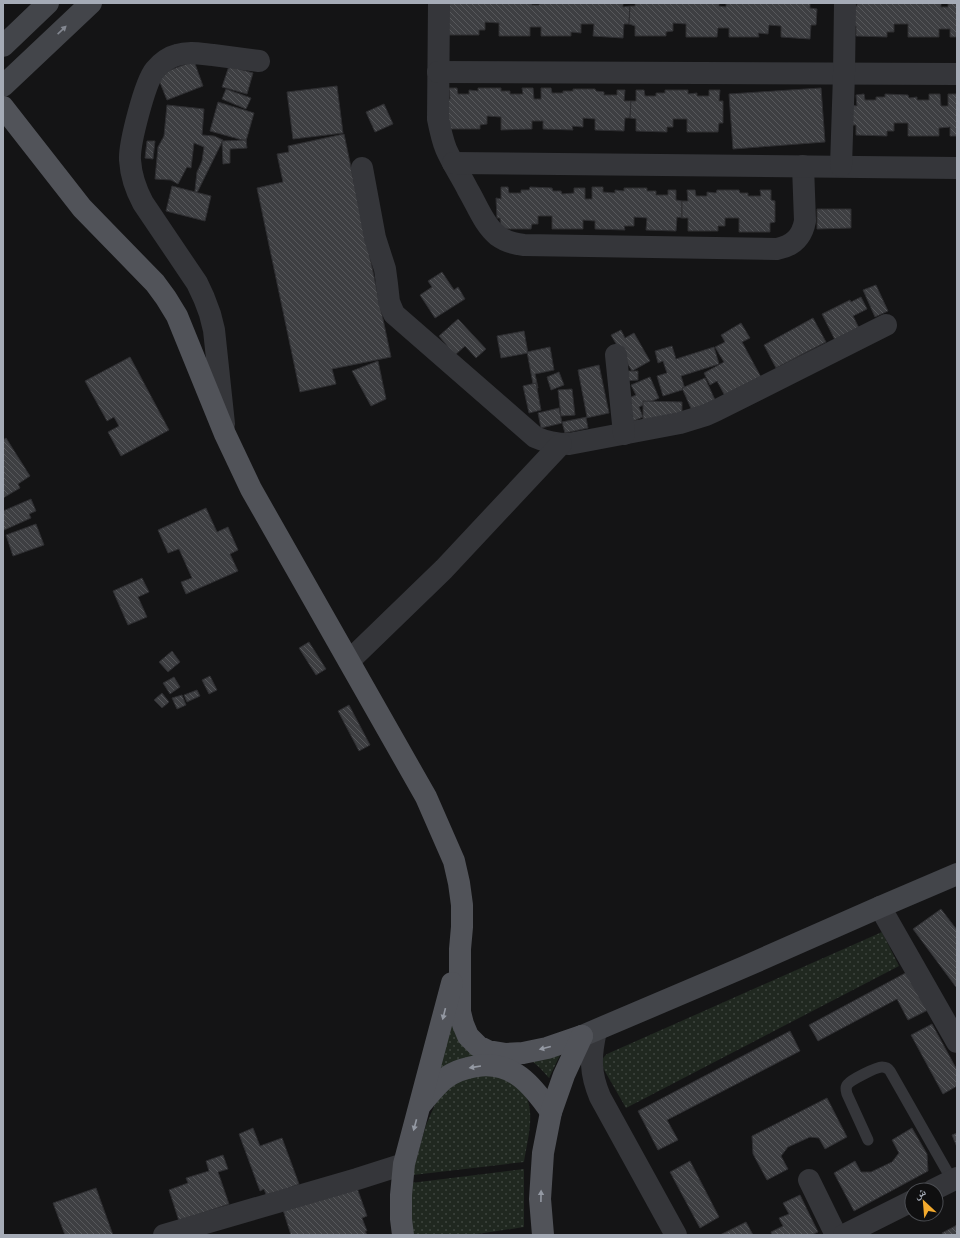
<svg xmlns="http://www.w3.org/2000/svg" width="960" height="1238" font-family="Barlow,'Noto Naskh Arabic',sans-serif">
<defs>
<pattern id="grass-dots" width="8" height="8" patternUnits="userSpaceOnUse"><rect width="8" height="8" fill="#202820"/><path d="M2 2h.1M6 6h.1" fill="none" stroke="#3d443e" stroke-width="1.8" stroke-linecap="round"/></pattern>
<pattern id="building-back-hatch" width="6" height="6" patternUnits="userSpaceOnUse"><rect width="6" height="6" fill="#3e3f42"/><path d="M-1 5l2 2M0 0l6 6M5-1l2 2" fill="none" stroke="#57585b"/></pattern>
</defs>
<rect width="100%" height="100%" fill="#141415"/>
<g fill="url(#grass-dots)">
<path d="M882 932 899 966 626 1108 603 1068C601 1061 602 1058 607 1054Z"/>
<polygon points="450,1007 475,1055 439,1075"/>
<polygon points="558,1052 560,1055 549,1078 540,1068 532,1061"/>
<path d="M498 1073C505 1078 518 1085 523 1092 537 1109 527 1141 524 1162L413 1175 415 1164 426 1125 440 1093 455 1078Z"/>
<polygon points="524,1169 524,1227 471,1235 413,1235 412,1226 411,1183"/>
</g>
<g fill="url(#building-back-hatch)" stroke="#2e2e31">
<polygon points="448,3 532,3 532,5 539,5 539,3 623,3 623,7 630,6 629,24 624,24 623,38 593,36 594,24 581,24 581,33 571,32 571,36 541,36 541,27 530,27 530,36 499,36 499,23 485,22 485,30 479,30 479,35 448,35"/>
<polygon points="635,3 719,3 719,6 726,7 726,3 810,3 810,8 817,9 816,25 811,25 810,39 781,37 781,26 769,25 768,34 758,33 759,37 729,37 729,28 718,28 717,37 686,37 686,24 673,23 673,31 666,32 666,36 635,36 635,26 629,24 630,6 635,6"/>
<polygon points="857,3 941,3 941,7 948,7 948,3 957,3 957,37 950,37 950,29 939,29 939,37 908,37 908,24 894,24 894,32 887,32 887,37 856,36 856,26 853,26 851,6 857,6"/>
<polygon points="194,61 203,86 167,100 157,75"/>
<polygon points="229,66 253,73 247,94 222,87"/>
<polygon points="337,86 343,133 293,139 287,92"/>
<polygon points="449,88 457,88 458,94 469,94 469,90 478,91 478,88 501,88 501,91 510,91 510,94 523,94 522,88 533,88 534,99 541,99 541,88 551,88 552,93 563,93 563,91 573,91 573,89 595,89 596,91 604,92 604,95 617,95 617,90 625,90 624,101 631,101 630,118 625,118 624,131 595,130 595,119 583,118 583,127 572,126 573,130 543,129 543,121 532,121 532,129 501,130 501,117 487,116 487,124 480,125 480,129 449,129 444,99 450,99"/>
<polygon points="821,88 825,142 733,149 729,94"/>
<polygon points="226,89 251,98 246,109 222,99"/>
<polygon points="636,90 644,90 645,96 656,96 656,93 665,93 665,90 688,90 688,94 697,93 697,96 709,96 709,90 720,90 719,101 723,101 723,123 719,123 718,132 687,132 687,119 673,119 673,127 667,127 667,132 636,131 636,119 630,118 631,101 636,101"/>
<polygon points="864,94 865,100 876,100 876,97 885,97 885,94 908,95 909,98 917,97 917,100 929,100 929,94 940,94 941,106 948,106 948,94 957,94 957,136 950,136 950,127 939,128 939,136 908,136 908,123 894,123 894,131 887,131 887,136 856,135 856,125 852,125 851,105 857,106 856,95"/>
<polygon points="218,102 254,113 246,141 210,131"/>
<polygon points="384,104 393,124 375,132 366,112"/>
<polygon points="167,105 204,109 202,135 214,136 223,140 194,199 197,172 202,161 204,147 194,143 191,168 187,167 178,184 171,180 155,179 158,147 164,136"/>
<polygon points="344,134 391,357 332,369 336,384 300,392 257,188 283,182 277,154 289,152 288,146"/>
<polygon points="246,140 247,148 230,149 230,163 223,164 222,141"/>
<polygon points="147,141 155,141 153,159 145,158"/>
<polygon points="172,186 211,196 205,221 166,211"/>
<polygon points="501,187 508,187 509,193 521,193 521,190 529,190 530,187 552,188 553,191 561,191 562,194 574,193 574,188 585,188 585,199 592,199 592,187 603,187 603,192 615,193 615,190 624,191 624,188 647,188 647,191 656,191 656,195 668,195 668,190 676,190 676,200 682,201 682,218 677,217 676,231 646,230 647,218 634,217 634,226 624,226 625,230 595,229 595,221 583,220 583,229 552,229 552,216 538,216 538,224 532,224 531,229 501,229 500,218 497,218 496,198 501,199"/>
<polygon points="687,190 695,190 696,196 707,196 707,192 716,193 717,190 739,190 740,193 748,193 748,196 761,196 760,190 771,190 771,200 775,201 775,222 770,223 770,232 739,232 739,218 725,218 725,226 718,226 718,231 688,231 688,218 682,218 682,201 688,201"/>
<polygon points="817,209 851,209 851,228 817,229"/>
<polygon points="442,272 454,290 458,287 465,299 435,318 420,295 432,287 428,281"/>
<polygon points="876,285 888,311 875,317 863,290"/>
<polygon points="861,297 867,309 853,316 860,330 836,342 822,314 850,300 851,302"/>
<polygon points="813,318 826,342 776,368 764,345"/>
<polygon points="458,319 486,349 476,358 465,346 455,355 439,336"/>
<polygon points="741,323 750,338 742,342 762,379 725,396 717,381 710,385 704,373 724,362 715,347 725,342 721,335"/>
<polygon points="621,330 625,338 634,333 650,361 632,371 611,335"/>
<polygon points="524,331 528,353 501,358 497,336"/>
<polygon points="672,346 676,359 714,347 719,364 681,376 685,389 663,396 657,376 667,373 663,361 658,363 655,351"/>
<polygon points="550,347 554,370 535,374 538,388 534,389 527,352"/>
<polygon points="130,357 169,430 121,456 108,432 119,426 114,417 107,421 85,381"/>
<polygon points="378,361 386,399 371,406 352,371"/>
<polygon points="599,365 609,413 586,418 588,428 565,433 562,422 587,417 578,370"/>
<polygon points="624,371 638,371 638,380 624,381"/>
<polygon points="559,372 564,385 551,390 547,377"/>
<polygon points="650,377 659,398 639,407 643,417 631,422 622,401 636,395 631,385"/>
<polygon points="705,378 716,402 693,413 682,388"/>
<polygon points="536,383 541,410 529,413 523,386"/>
<polygon points="572,389 575,415 561,416 558,390"/>
<polygon points="643,401 682,402 682,415 643,424"/>
<polygon points="559,408 562,423 541,428 538,413"/>
<polygon points="6,438 30,476 18,484 20,488 3,498 3,440"/>
<polygon points="31,499 36,511 29,514 31,518 4,530 3,527 3,511"/>
<polygon points="206,508 217,532 228,527 238,550 230,554 238,571 186,594 181,582 192,578 179,549 168,553 158,530"/>
<polygon points="36,524 44,545 13,556 6,535"/>
<polygon points="142,578 149,592 138,597 147,617 128,625 113,591"/>
<polygon points="309,642 326,669 316,675 299,648"/>
<polygon points="172,651 180,662 168,672 159,662"/>
<polygon points="210,676 217,690 209,694 202,680"/>
<polygon points="174,677 180,687 170,694 163,683"/>
<polygon points="197,690 200,696 187,702 184,695"/>
<polygon points="162,693 169,702 162,708 154,700"/>
<polygon points="182,695 186,705 177,709 172,698"/>
<polygon points="349,705 370,745 359,751 338,711"/>
<polygon points="941,909 957,930 957,986 956,987 913,929"/>
<polygon points="911,970 932,1008 908,1020 897,999 818,1041 809,1025"/>
<polygon points="932,1024 957,1070 957,1086 943,1094 911,1035"/>
<polygon points="790,1031 800,1051 667,1120 678,1140 658,1150 638,1111"/>
<polygon points="827,1098 847,1137 825,1149 819,1138 810,1137 788,1147 781,1156 788,1169 767,1180 753,1154 752,1136"/>
<polygon points="253,1128 260,1146 282,1138 299,1184 267,1197 264,1189 260,1191 239,1134"/>
<polygon points="912,1128 927,1154 928,1171 854,1211 834,1173 855,1161 861,1172 871,1172 892,1162 899,1153 892,1140"/>
<polygon points="957,1133 957,1147 952,1135"/>
<polygon points="223,1155 228,1169 218,1172 229,1204 179,1221 169,1190 188,1183 186,1178 209,1171 206,1161"/>
<polygon points="690,1161 719,1217 700,1228 670,1172"/>
<polygon points="356,1185 367,1216 362,1218 367,1231 365,1231 367,1235 291,1235 283,1210"/>
<polygon points="96,1188 113,1235 65,1235 53,1203"/>
<polygon points="800,1195 818,1232 811,1235 772,1235 771,1232 783,1226 779,1218 789,1214 783,1203"/>
<polygon points="746,1222 753,1235 720,1235"/>
<polygon points="957,1225 957,1235 943,1235 942,1233"/>
</g>
<g fill="none" stroke-linecap="round" stroke-linejoin="round">
<path stroke="#35363a" stroke-width="11" d="M868 1140 847 1094C846 1090 845 1087 848 1084 851 1080 876 1067 882 1067 886 1067 888 1068 890 1071L952 1180"/>
<g stroke="#35363a" stroke-width="22">
<path d="M439 3 438 119C440 129 442 139 446 149 452 163 461 176 468 190 477 205 484 225 498 236 506 242 515 244 524 245L777 249C793 246 802 237 805 221L803 166"/>
<polyline points="438,72 957,74"/>
<polyline points="453,163 957,168"/>
<polyline points="841,166 844,74 845,3"/>
<path d="M362 168 375 238 385 269 387 284 389 302 394 314 535 437C546 442 556 444 569 444L680 423 706 415 717 410 886 325"/>
<polyline points="616,355 624,434"/>
<path d="M224 424 214 330 210 314 204 298 197 283 143 203C136 190 131 176 130 160 129 144 145 82 155 70 161 63 169 57 177 55 189 51 202 54 213 55 229 57 244 59 259 61"/>
<polyline points="349,661 444,569 561,444"/>
<polyline points="880,907 957,1042"/>
<path d="M596 1031C590 1057 590 1073 600 1097L676 1235"/>
<polyline points="809,1180 836,1235"/>
<polyline points="933,1190 957,1178"/>
<polyline points="164,1235 357,1179 404,1164"/>
<polyline points="844,1235 912,1201"/>
</g>
<g stroke="#43454a" stroke-width="22">
<polyline points="3,46 48,3"/>
<polyline points="3,86 91,3"/>
<polyline points="582,1036 744,967 880,907 957,874"/>
</g>
<g stroke="#515359" stroke-width="22">
<polyline points="3,107 82,208 155,283 166,298 177,316 225,434 251,489 426,797 454,861 459,883 462,905 462,927 460,949 460,1012 463,1024 468,1036 478,1046 488,1051 506,1054 523,1053 547,1048 582,1036"/>
<path d="M422 1103C429 1095 435 1087 443 1080 452 1072 465 1068 477 1066 513 1061 532 1085 551 1112"/>
<polyline points="403,1235 401,1219 401,1195 404,1164 452,983"/>
<polyline points="543,1235 540,1199 543,1153 551,1112 564,1075 582,1036"/>
</g>
</g>
<defs><path id="oneway-solid" d="M-6-.8H1V-3.2L6.5 0L1 3.2V.8H-6Z"/></defs>
<use fill="#838790" href="#oneway-solid" transform="translate(62 30) rotate(-43)"/>
<g fill="#9499a3">
<use href="#oneway-solid" transform="translate(444 1014) rotate(104)"/>
<use href="#oneway-solid" transform="translate(545 1048) rotate(166)"/>
<use href="#oneway-solid" transform="translate(475 1067) rotate(171)"/>
<use href="#oneway-solid" transform="translate(415 1125) rotate(105)"/>
<use href="#oneway-solid" transform="translate(541 1196) rotate(-89)"/>
</g>
<rect width="960" height="1238" fill="none" stroke="#a5abb6" stroke-width="8"/>
<g transform="translate(924 1202) rotate(334)"><circle r="19" fill="#0f0f10" stroke="#4b4d52"/>
<path d="M0-3L7 15L0 10L-7 15Z" fill="#f3aa2e"/>
<text y="-6" font-size="11" font-weight="bold" text-anchor="middle" fill="#a5abb6">ش</text>
</g>
</svg>
